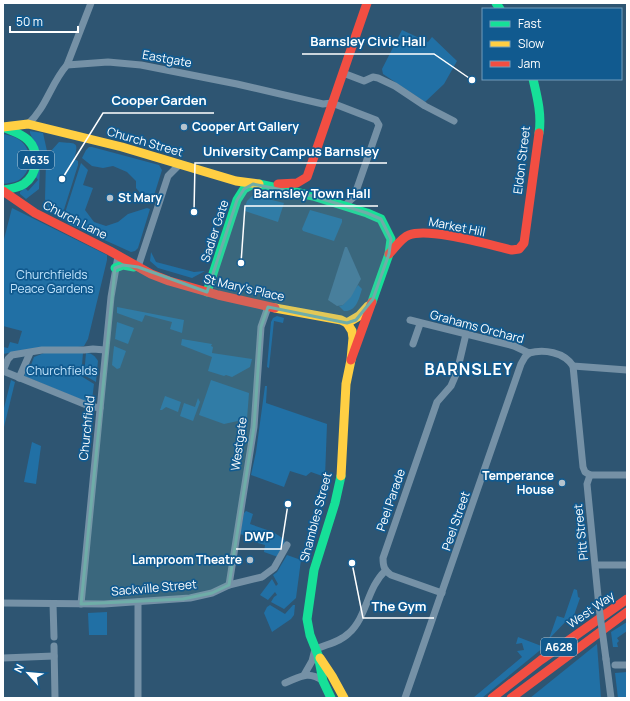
<svg xmlns="http://www.w3.org/2000/svg" width="630" height="701" font-family="Manrope,sans-serif">
<rect width="100%" height="100%" fill="#2e5572"/>
<g fill="#2170a5">
<polygon points="402,30 428,42 432,37 457,61 444,84 425,102 383,74 382,69"/>
<polygon points="30,131 43,133 47,151 43,158 41,158 30,133"/>
<path d="M3 134C10 135 19 138 23 143 33 153 31 173 19 180 14 183 8 183 3 184Z"/>
<path d="M59 142C75 144 80 140 74 159L78 161V165L61 219 49 210 45 199 46 162 51 151Z"/>
<polygon points="89,147 92,147 159,165 162,170 152,202 147,201 136,188 136,181 127,172 113,166 103,168 92,166 82,158 86,150"/>
<polygon points="81,163 88,170 83,185 93,188 85,210 94,222 106,226 118,222 128,214 147,208 150,209 138,248 135,251 131,252 69,224 64,219 64,216"/>
<polygon points="40,168 39,189 26,199 20,194 20,192 25,188 28,191 38,180 36,177"/>
<polygon points="252,196 256,196 284,203 278,222 245,211 244,209 247,201"/>
<polygon points="12,208 107,255 107,260 88,339 84,346 78,347 42,347 3,354 3,347 8,348 10,342 18,344 22,331 3,326 3,243"/>
<polygon points="310,210 342,219 342,222 334,241 303,231 302,229"/>
<polygon points="151,252 156,262 194,272 205,271 192,278 158,268 150,261"/>
<path d="M358 285 362 289C359 299 356 312 344 311L339 306 343 305Z"/>
<polygon points="117,307 184,320 182,333 170,329 172,322 145,315 142,322 117,313"/>
<polygon points="277,316 284,318 283,323 274,321 269,368 267,367 271,322 273,318"/>
<polygon points="117,322 134,328 128,344 115,339"/>
<polygon points="182,339 212,344 211,346 213,347 212,353 252,359 250,367 232,377 226,375 224,376 208,371 212,357 181,345"/>
<polygon points="114,346 126,351 120,368 117,369 112,365"/>
<polygon points="44,353 83,353 81,376 94,384 92,400 87,402 24,376 29,364 31,365 34,357"/>
<path d="M86 353C92 353 95 356 98 361L96 382 84 375Z"/>
<polygon points="11,380 15,382 3,431 3,412"/>
<polygon points="211,380 249,393 247,419 224,424 199,415"/>
<polygon points="265,386 267,386 266,403 327,424 325,477 311,472 306,476 290,471 284,487 251,475 256,452"/>
<polygon points="165,396 181,402 178,412 166,407 162,410 160,410"/>
<polygon points="198,398 200,402 193,421 180,416 184,403 195,407"/>
<polygon points="32,442 41,446 36,484 24,482"/>
<polygon points="246,511 253,514 250,524 273,532 284,539 285,544 278,557 264,552 265,545 258,543 257,539 240,534 244,513"/>
<polygon points="287,555 301,560 296,598 284,609 271,602 274,597 277,595 275,592 268,600 260,595 272,579 276,586 278,584 273,575 277,572"/>
<polygon points="574,589 577,590 578,597 580,598 573,618 570,617 549,639 557,616 564,618"/>
<polygon points="270,605 285,614 293,605 295,605 294,615 291,619 272,632 264,613 267,607"/>
<polygon points="107,612 107,635 89,635 88,613"/>
<polygon points="627,622 627,631 617,638 619,641 617,643 618,647 613,647 611,632"/>
<polygon points="518,637 544,647 482,698 473,698 522,657 517,651 524,650 522,643 516,644"/>
<polygon points="597,644 601,698 530,698"/>
<polygon points="627,672 627,698 618,698 615,673"/>
</g>
<polygon fill="#3f7399" points="345,247 347,247 361,279 351,297 343,305 337,306 328,300"/>
<g fill="none" stroke-linecap="round" stroke-linejoin="round">
<g stroke="#7591a6" stroke-width="7">
<polyline points="67,65 91,3"/>
<polyline points="343,73 364,81 373,77 378,78 395,86 425,106 454,121"/>
<path d="M28 124C46 108 51 83 67 65L108 62 141 65 237 84 323 104 332 103 376 120 379 125 354 197 344 206"/>
<polyline points="138,267 168,176 180,164"/>
<polyline points="410,320 514,346 529,353"/>
<polyline points="413,344 420,324"/>
<path d="M529 353C544 349 564 352 573 366L583 467 585 472 590 475"/>
<polyline points="573,366 627,370"/>
<polyline points="3,371 8,359 12,355 42,350 84,350 93,349 105,350"/>
<polyline points="3,371 89,406 100,408"/>
<polyline points="19,378 30,353"/>
<polyline points="590,475 587,484 599,607"/>
<polyline points="590,475 627,475"/>
<polyline points="596,565 627,565"/>
<polyline points="229,585 254,427 261,327 268,307"/>
<path d="M442 593 391 575C384 570 383 566 383 558L437 402 451 386 457 372 466 334"/>
<polyline points="138,602 138,698"/>
<polyline points="3,603 104,604 190,598 212,593 229,585 262,577 274,568 287,545"/>
<polyline points="53,604 54,637"/>
<polyline points="81,604 111,297 118,256"/>
<polyline points="54,646 55,698"/>
<polyline points="3,658 54,656"/>
<polyline points="606,659 611,698"/>
<polyline points="615,665 627,665"/>
<path d="M304 675 312 661 315 649C326 645 340 642 349 633 367 617 367 588 385 571"/>
<path d="M285 683C300 677 308 670 323 681"/>
<polyline points="405,698 521,364 525,357 529,353"/>
</g>
<g stroke="#16e098" stroke-width="9">
<polyline points="496,3 500,9"/>
<path d="M533 79C537 96 542 115 539 133"/>
<path d="M3 127C11 131 21 133 28 140 40 152 38 174 24 184 18 188 10 189 3 190"/>
<polyline points="259,184 313,196 367,213 381,219 391,239 389,254 372,302"/>
<polyline points="115,268 123,265 134,267"/>
<polyline points="207,292 237,200 244,189 253,184"/>
<polyline points="331,698 323,681 318,655 310,635 307,619 314,570 335,503 341,476"/>
</g>
<g stroke="#ffcf43" stroke-width="9">
<polyline points="3,127 28,124 122,147 236,181 259,184"/>
<polyline points="275,308 341,320 347,323"/>
<polyline points="347,323 359,316 368,306"/>
<polyline points="341,476 346,384 351,360 353,338 352,331 347,323"/>
<polyline points="320,658 332,676 344,698"/>
</g>
<g stroke="#f24e42" stroke-width="9">
<polyline points="278,184 297,183 307,177 367,3"/>
<polyline points="3,191 35,213 110,251 151,274 169,281 218,295 275,308"/>
<path d="M389 254C395 248 401 238 409 235 429 227 490 245 512 250L519 249 524 243 539 133"/>
<polyline points="351,360 372,302"/>
<polyline points="492,698 541,660 627,599"/>
<polyline points="511,698 627,612"/>
</g>
<polyline stroke="#7591a6" stroke-width="7" points="599,607 606,659"/>
</g>
<path fill="#6fada8" fill-opacity="0.2" stroke="#6fada8" stroke-width="3" stroke-linejoin="round" d="M253 184 313 196 367 213 381 219 391 239 389 254 373 299 356 320 347 323 268 307 261 327 254 427 229 585 212 593 183 599 81 604 115 268 123 265 138 267 207 292 237 200 244 189Z"/>
<g fill="#b6c4ce" stroke="#115a8f" stroke-width="1.5">
<circle cx="184" cy="127" r="4"/>
<circle cx="110" cy="198" r="4"/>
<circle cx="562" cy="483" r="4"/>
<circle cx="250" cy="560" r="4"/>
</g>
<g text-anchor="middle" stroke-width="3.5" stroke-linejoin="round" paint-order="stroke">
<g fill="#115a8f" stroke="#b8cedd" stroke-width="1">
<rect x="18" y="151" width="36" height="18" rx="3"/>
<rect x="541" y="638" width="36" height="18" rx="3"/>
</g>
<g font-size="11" font-weight="bold" fill="#fff">
<text x="36" y="164">A635</text>
<text x="559" y="651">A628</text>
</g>
<g font-size="12" fill="#fff" stroke="#115a8f">
<text transform="translate(167 59) rotate(10)" y="4">Eastgate</text>
<text transform="translate(145 142) rotate(16)" y="4">Church Street</text>
<text transform="translate(522 160) rotate(-83)" y="4">Eldon Street</text>
<text transform="translate(75 220) rotate(27)" y="4">Church Lane</text>
<text transform="translate(457 227) rotate(11)" y="4">Market Hill</text>
<text transform="translate(215 231) rotate(-72)" y="4">Sadler Gate</text>
<text transform="translate(244 288) rotate(13)" y="4">St Mary's Place</text>
<text transform="translate(477 327) rotate(15)" y="4">Grahams Orchard</text>
<text transform="translate(87 428) rotate(-84)" y="4">Churchfield</text>
<text transform="translate(239 444) rotate(-82)" y="4">Westgate</text>
<text transform="translate(391 500) rotate(-71)" y="4">Peel Parade</text>
<text transform="translate(316 517) rotate(-75)" y="4">Shambles Street</text>
<text transform="translate(456 521) rotate(-71)" y="4">Peel Street</text>
<text transform="translate(581 532) rotate(-96)" y="4">Pitt Street</text>
<text transform="translate(154 588) rotate(-5)" y="4">Sackville Street</text>
<text transform="translate(591 610) rotate(-35)" y="4">West Way</text>
</g>
<g font-size="12" font-weight="bold" fill="#fff" stroke="#115a8f" text-anchor="start">
<text x="192" y="131">Cooper Art Gallery</text>
<text x="118" y="202">St Mary</text>
<text x="554" y="480" text-anchor="end">Temperance<tspan x="554" dy="14">House</tspan></text>
<text x="242" y="564" text-anchor="end">Lamproom Theatre</text>
</g>
<g font-size="12" fill="#c2e5fd" stroke="#115a8f">
<text x="52" y="279">Churchfields<tspan x="52" dy="14">Peace Gardens</tspan></text>
<text x="62" y="375">Churchfields</text>
</g>
<g font-size="16" font-weight="bold" letter-spacing="1" fill="#fff" stroke="#115a8f">
<text x="469" y="375">BARNSLEY</text>
</g>
</g>
<path fill="none" stroke="#fff" stroke-width="1.5" d="M472 80L434 54H302M62 179L103 113H214M194 212L195 163H387M241 263L245 206H378M288 504L281 549H236M352 563L363 618H434"/>
<g fill="#fff" stroke="#115a8f" stroke-width="1.5">
<circle cx="472" cy="80" r="4"/>
<circle cx="62" cy="179" r="4"/>
<circle cx="194" cy="212" r="4"/>
<circle cx="241" cy="263" r="4"/>
<circle cx="288" cy="504" r="4"/>
<circle cx="352" cy="563" r="4"/>
</g>
<g font-size="13" text-anchor="middle" font-weight="bold" fill="#fff" stroke="#115a8f" stroke-width="3.5" stroke-linejoin="round" paint-order="stroke">
<text x="368" y="46">Barnsley Civic Hall</text>
<text x="159" y="105">Cooper Garden</text>
<text x="291" y="156">University Campus Barnsley</text>
<text x="312" y="198">Barnsley Town Hall</text>
<text x="259" y="541">DWP</text>
<text x="399" y="611">The Gym</text>
</g>
<rect width="630" height="701" fill="none" stroke="#ffffff" stroke-width="8"/>
<rect x="482" y="8" width="140" height="72" fill="#115a8f" stroke="#709cbc"/>
<rect x="490" y="21" width="20" height="6" fill="#16e098" stroke="#709cbc"/>
<text x="518" y="28" font-size="12" fill="#ffffff">Fast</text>
<rect x="490" y="41" width="20" height="6" fill="#ffcf43" stroke="#709cbc"/>
<text x="518" y="48" font-size="12" fill="#ffffff">Slow</text>
<rect x="490" y="61" width="20" height="6" fill="#f24e42" stroke="#709cbc"/>
<text x="518" y="68" font-size="12" fill="#ffffff">Jam</text>
<g transform="translate(28 673) rotate(297)" stroke="#115a8f" stroke-width="3" paint-order="stroke">
<path d="M0-3L7 15L0 10L-7 15Z" fill="#ffffff"/>
<text y="-6" font-size="11" font-weight="bold" text-anchor="middle" fill="#ffffff">N</text>
</g>
<path d="M10 26v6h68v-6" fill="none" stroke="#ffffff" stroke-width="2"/>
<text x="16" y="26" font-size="12" fill="#ffffff" stroke="#115a8f" stroke-width="3" paint-order="stroke">50 m</text>
</svg>
